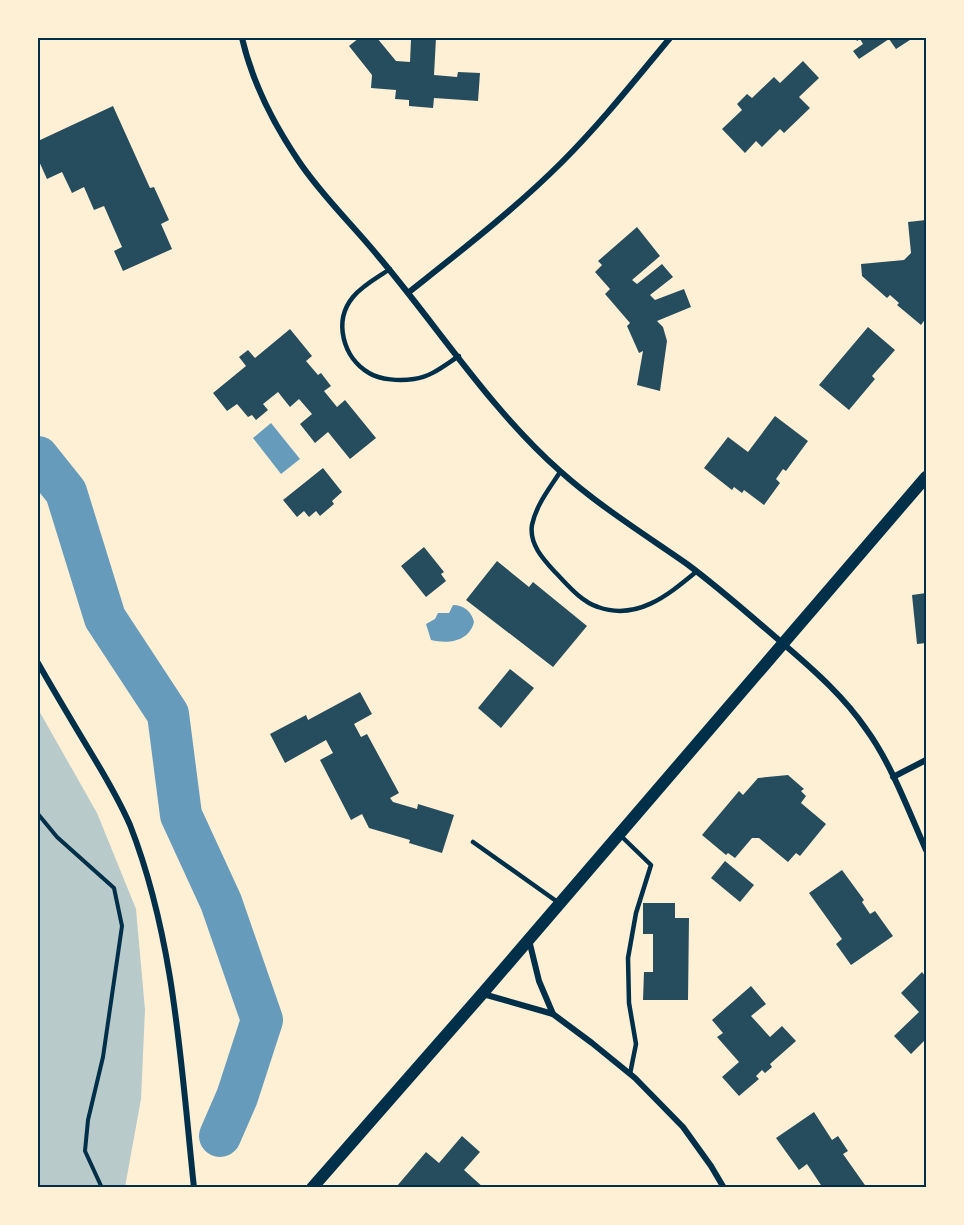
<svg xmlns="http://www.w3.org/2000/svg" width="964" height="1225" font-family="Figtree,sans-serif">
<rect width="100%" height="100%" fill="#fdf0d5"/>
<polygon fill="#b9caca" points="38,709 97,813 136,909 145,1010 141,1099 125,1187 38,1187"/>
<g fill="#669bbc">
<polygon points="271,423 300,459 281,474 253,438"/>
<path d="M453 605C464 605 472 612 474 622 469 642 448 644 431 640L426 624 435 619 438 613H449Z"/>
</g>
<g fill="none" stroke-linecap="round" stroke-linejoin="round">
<polyline stroke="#669bbc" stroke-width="42" points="38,457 66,492 105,618 168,714 181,815 221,902 262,1020 237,1097 220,1136"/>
</g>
<g fill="#264d5e">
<polygon points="359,38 377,38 396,61 410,62 411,40 415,40 416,38 436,38 434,75 457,77 458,72 480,73 478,101 434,98 433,108 409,106 409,100 395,99 396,90 371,88 372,75 349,46"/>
<polygon points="855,38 913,38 896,49 889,39 859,59 853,51 863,44 860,39 857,41"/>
<polygon points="803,61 819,78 799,97 810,108 784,133 780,129 762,147 756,141 745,153 722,129 742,110 737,104 747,94 752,98 774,77 780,83"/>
<polygon points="113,106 150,188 154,187 169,220 161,224 172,249 123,271 114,251 122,247 104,206 94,210 84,187 72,193 62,172 47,179 38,159 38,141"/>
<polygon points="926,220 926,318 921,325 897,305 899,303 890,295 887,298 862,276 861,264 904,260 911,253 908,222"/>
<polygon points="637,227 660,256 632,280 637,284 662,264 673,277 650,295 655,300 684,289 691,307 657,321 663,327 667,341 660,391 637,385 643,351 639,353 627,326 630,323 605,294 610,289 595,272 602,265 598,261"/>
<polygon points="868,327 895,350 872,376 875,379 849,410 819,385"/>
<polygon points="290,329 312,356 306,361 318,375 321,373 331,386 324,391 337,407 345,400 376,438 350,459 328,432 315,443 300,424 312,414 299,399 290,407 278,392 263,404 268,410 256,420 252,415 248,417 237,404 227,411 213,393 246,366 239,357 248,350 255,358"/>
<polygon points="775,416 808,441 786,471 783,469 776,479 780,483 764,505 744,490 742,493 734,487 732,490 704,468 728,437 748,452"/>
<polygon points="323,468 342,492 332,501 334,504 320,516 316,511 309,517 304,511 297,517 283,500"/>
<polygon points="424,547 444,572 441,574 446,581 426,597 401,566"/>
<polygon points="497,561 529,587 533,582 587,626 553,667 466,600"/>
<polygon points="926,593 926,643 917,644 912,595"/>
<polygon points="510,669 534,688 501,728 478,708"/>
<polygon points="360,692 372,714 354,724 361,737 367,734 399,793 390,798 393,802 417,809 418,804 454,815 442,853 409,843 410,840 369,828 362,814 351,820 320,760 333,753 326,740 285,763 270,734 306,715 308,720"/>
<polygon points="788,775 804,789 801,791 806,796 801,803 826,824 800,856 796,853 788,862 759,838 752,838 735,858 728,853 726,855 702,835 739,791 743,795 758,778"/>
<polygon points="725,861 754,885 740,902 711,878"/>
<polygon points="842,870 864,900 862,902 870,914 875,911 893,936 851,965 836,944 842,939 809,893"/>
<polygon points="643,903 675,903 675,918 689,918 688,1000 643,1000 644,972 653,972 653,934 643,934"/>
<polygon points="922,972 926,977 926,1039 911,1054 894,1036 919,1012 901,993"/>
<polygon points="751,986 766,1004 751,1016 770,1037 782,1026 796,1041 770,1064 772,1067 765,1073 762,1070 756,1076 759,1079 739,1096 722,1077 739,1062 717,1037 723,1033 712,1020"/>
<polygon points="814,1112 832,1140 838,1136 848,1151 843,1154 867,1188 818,1188 821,1185 807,1164 799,1170 776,1138"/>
<polygon points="462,1136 480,1152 464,1170 484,1188 399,1188 397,1186 426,1152 439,1163"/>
</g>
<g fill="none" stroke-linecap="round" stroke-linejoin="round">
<polyline stroke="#003049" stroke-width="4" points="38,814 57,837 114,888 122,926 103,1057 88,1120 85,1151 102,1188"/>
<g stroke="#003049" stroke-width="4.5">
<path d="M390 269C377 278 363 285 353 297 333 321 343 358 369 373 380 380 400 381 414 379 431 377 445 365 459 356"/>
<path d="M560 472C550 488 536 505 532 525 529 544 543 559 555 572 567 584 580 601 598 607 637 621 668 595 696 572"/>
<polyline points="619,834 651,865 636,913 628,958 629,1003 636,1044 630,1074"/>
<polyline points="473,842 559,903"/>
</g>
<g stroke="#003049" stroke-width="6">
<path d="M242 38C252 81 273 123 298 160 321 195 352 224 378 256 438 327 490 409 560 471 599 506 644 534 687 564 722 590 754 619 787 647 816 672 845 698 866 729 891 763 909 812 926 850"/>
<path d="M409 292C462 250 515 209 562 162 601 123 635 80 670 38"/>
<path d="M38 663C55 693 73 723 91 753 105 776 119 800 130 825 175 940 181 1066 194 1188"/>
<polyline points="893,777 926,760"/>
<polyline points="529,940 539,981 553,1014"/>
<polyline points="483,994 553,1014 592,1043 635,1078 683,1127 711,1166 724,1188"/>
</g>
<polyline stroke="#003049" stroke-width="12" points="312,1188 482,994 926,477"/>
</g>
<rect width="964" height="1225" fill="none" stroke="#fdf0d5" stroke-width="78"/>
<rect x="39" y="39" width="886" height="1147" fill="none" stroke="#003049" stroke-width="2"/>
</svg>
